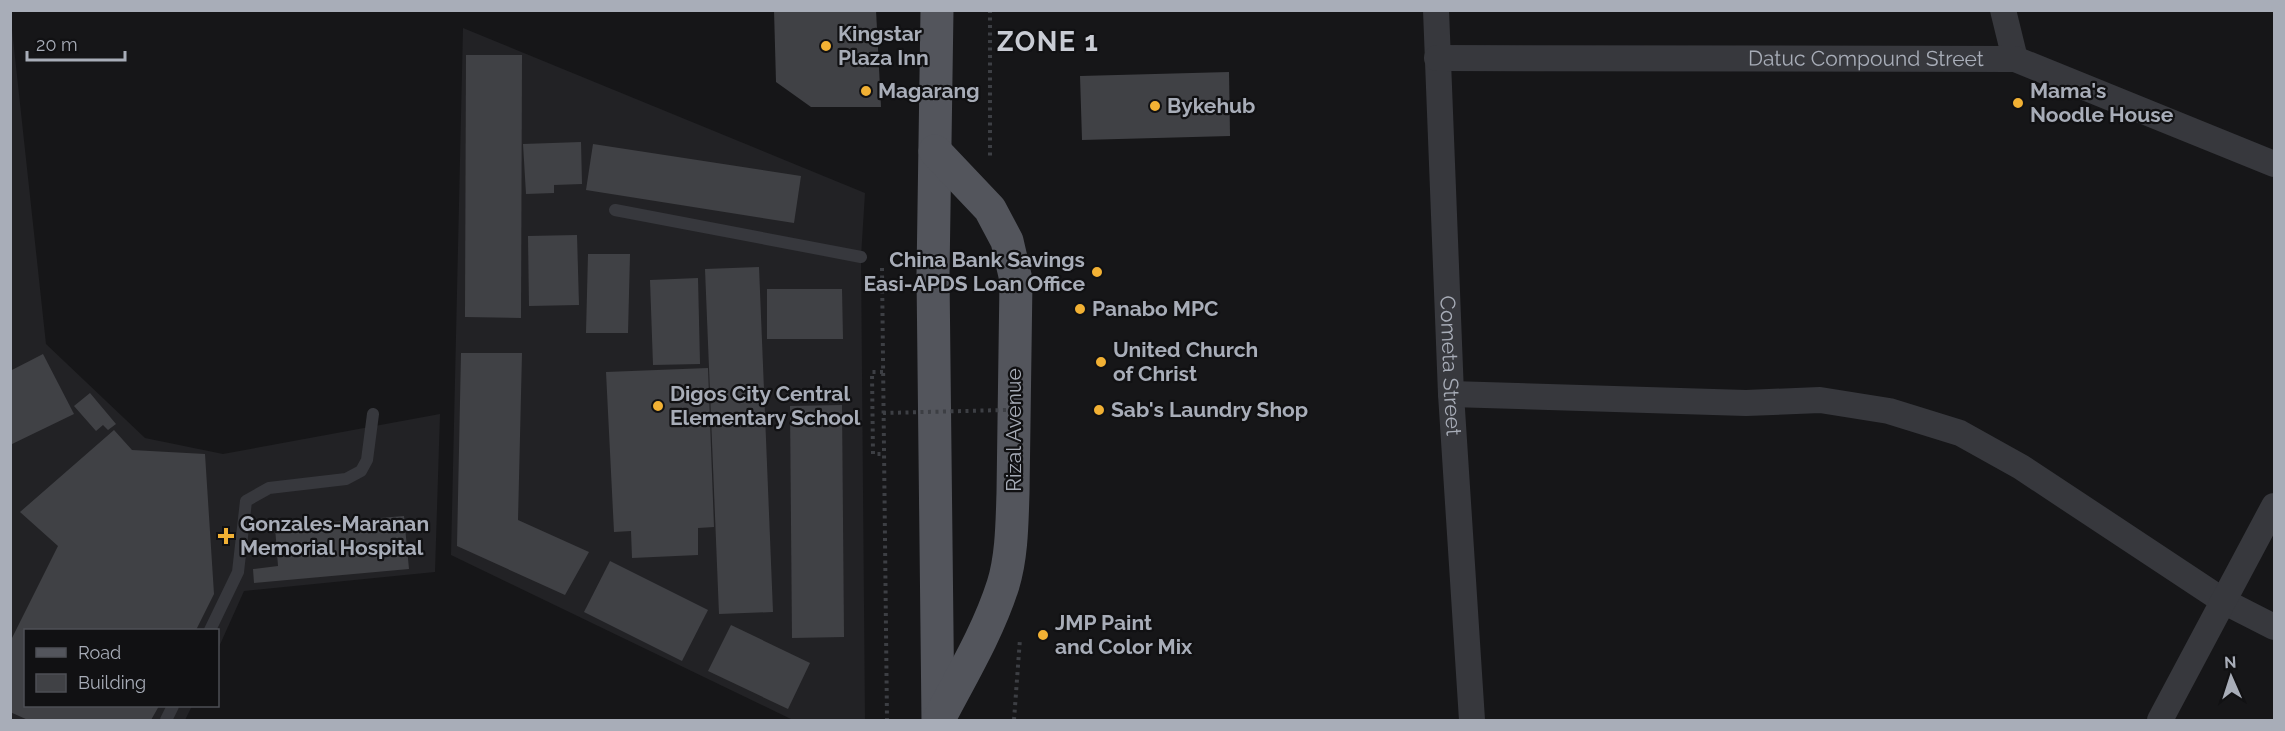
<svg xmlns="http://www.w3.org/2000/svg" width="2285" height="731" font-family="Raleway,sans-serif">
<rect width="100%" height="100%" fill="#161618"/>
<g fill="#222225">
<polygon points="10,11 46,344 145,438 223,454 440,414 435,572 244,591 218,649 218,630 26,630 26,706 192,706 185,720 11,720"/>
<polygon points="463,28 865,193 861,257 865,720 793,720 451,555"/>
</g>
<g fill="#404145">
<polygon points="774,10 876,10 881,107 811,107 776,82"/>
<polygon points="466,55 522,55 521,318 465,317"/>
<polygon points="1229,72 1230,136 1082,140 1080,76"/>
<polygon points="581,142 582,184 554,185 554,193 526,194 523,144"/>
<polygon points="593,144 801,176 794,223 586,190"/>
<polygon points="577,235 579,305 529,306 528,236"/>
<polygon points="588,254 630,254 628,333 586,333"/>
<polygon points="759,267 773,612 719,614 705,269"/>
<polygon points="698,278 700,364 653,365 650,280"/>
<polygon points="767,289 842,289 843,339 767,339"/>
<polygon points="461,353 522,353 518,520 589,552 565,595 457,546"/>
<polygon points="43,354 74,414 10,445 10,371"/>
<polygon points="708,368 714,527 698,528 698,555 632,558 631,531 614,532 606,372"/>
<polygon points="90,393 116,424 108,430 103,425 96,431 74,406"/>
<polygon points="842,405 844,637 792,638 790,406"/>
<polygon points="114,430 132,450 205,454 214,594 196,630 26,630 26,706 159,706 151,720 28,720 10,712 10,642 58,546 20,512"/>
<polygon points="404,516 409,569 254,583 253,569 278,566 275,527"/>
<polygon points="610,561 708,610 682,661 584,612"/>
<polygon points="731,625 810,663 788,709 708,671"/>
</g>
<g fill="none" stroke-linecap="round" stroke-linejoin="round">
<g stroke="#3d3f44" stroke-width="4" stroke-dasharray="3 4.5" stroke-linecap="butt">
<polyline points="990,10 990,160"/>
<polyline points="882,268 887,720"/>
<polyline points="883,372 872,372 873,454 883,454"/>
<polyline points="1014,720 1020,639"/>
</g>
<g stroke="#37383d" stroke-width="12">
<polyline points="615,210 861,257"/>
<polyline points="210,630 238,572 246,501 269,488 346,479 361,471 367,460 373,414"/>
<polyline points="166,720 173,706"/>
</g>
<g stroke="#37383d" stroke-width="26">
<path id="s1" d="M1436 10 1451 394 1472 720"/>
<polyline points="2003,10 2015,59"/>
<path id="s2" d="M1437 58 2015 59 2274 164"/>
<polyline points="1451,394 1746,403 1820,400 1889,411 1960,433 2021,467 2225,602 2274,627"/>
<polyline points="2160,720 2274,506"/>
</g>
<g stroke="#53555c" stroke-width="33">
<polyline points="937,10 933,275 938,720"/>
<path d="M935 151 990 209 1007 241 1016 280 1013 493C1012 522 1012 556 1003 585 988 632 962 675 939 719"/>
</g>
<polyline stroke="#3d3f44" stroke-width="4" stroke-dasharray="3 4.5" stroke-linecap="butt" points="883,413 1006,410"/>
</g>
<g fill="#f2b134" stroke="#111113" stroke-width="2">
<circle cx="826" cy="46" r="6"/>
<circle cx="866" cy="91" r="6"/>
<circle cx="2018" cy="103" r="6"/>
<circle cx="1155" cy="106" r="6"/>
<circle cx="1097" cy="272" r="6"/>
<circle cx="1080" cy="309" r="6"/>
<circle cx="1101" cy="362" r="6"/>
<circle cx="658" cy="406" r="6"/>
<circle cx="1099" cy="410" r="6"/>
<path d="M223 527h6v6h6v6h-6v6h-6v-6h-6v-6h6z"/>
<circle cx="1043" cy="635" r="6"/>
</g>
<g text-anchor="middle" stroke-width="4.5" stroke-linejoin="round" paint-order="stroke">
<g font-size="21" font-weight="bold" fill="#a8adb8" stroke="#111113" text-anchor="start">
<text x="838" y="41">Kingstar<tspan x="838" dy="24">Plaza Inn</tspan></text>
<text x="878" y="98">Magarang</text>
<text x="2030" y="98">Mama's<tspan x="2030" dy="24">Noodle House</tspan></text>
<text x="1167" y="113">Bykehub</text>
<text x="1085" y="267" text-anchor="end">China Bank Savings<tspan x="1085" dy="24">Easi-APDS Loan Office</tspan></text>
<text x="1092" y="316">Panabo MPC</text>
<text x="1113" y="357">United Church<tspan x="1113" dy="24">of Christ</tspan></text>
<text x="670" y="401">Digos City Central<tspan x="670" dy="24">Elementary School</tspan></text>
<text x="1111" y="417">Sab's Laundry Shop</text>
<text x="240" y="531">Gonzales-Maranan<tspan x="240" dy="24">Memorial Hospital</tspan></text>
<text x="1055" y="630">JMP Paint<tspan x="1055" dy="24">and Color Mix</tspan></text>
</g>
<g font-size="21" fill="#a8adb8" stroke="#111113">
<text dy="7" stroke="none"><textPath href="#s2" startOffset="429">Datuc Compound Street</textPath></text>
<text dy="7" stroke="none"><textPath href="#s1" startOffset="356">Cometa Street</textPath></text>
<text transform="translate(1014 430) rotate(-90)" y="7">Rizal Avenue</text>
</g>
<g font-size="27" font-weight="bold" letter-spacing="1.5" fill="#c9ccd4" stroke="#111113">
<text x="1048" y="51">ZONE 1</text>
</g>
</g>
<rect width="2285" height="731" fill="none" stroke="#a8adb8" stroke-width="24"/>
<rect x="24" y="629" width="195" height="78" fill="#111113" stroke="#4d4f55" stroke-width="1.5"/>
<rect x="36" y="648" width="30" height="9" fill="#53555c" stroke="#4d4f55" stroke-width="1.5"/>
<text x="78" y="659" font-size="18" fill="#a8adb8">Road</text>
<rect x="36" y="674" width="30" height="18" fill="#404145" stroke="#4d4f55" stroke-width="1.5"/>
<text x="78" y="689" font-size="18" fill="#a8adb8">Building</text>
<g transform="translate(2231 677) rotate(357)" stroke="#111113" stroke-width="4.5" paint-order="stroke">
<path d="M0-4.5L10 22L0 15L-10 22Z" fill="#a8adb8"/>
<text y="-9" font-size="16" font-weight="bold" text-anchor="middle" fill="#a8adb8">N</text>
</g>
<path d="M27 51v9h98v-9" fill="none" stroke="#a8adb8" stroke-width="3"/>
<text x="36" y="51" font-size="18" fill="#a8adb8" stroke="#111113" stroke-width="4.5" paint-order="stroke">20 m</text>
</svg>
